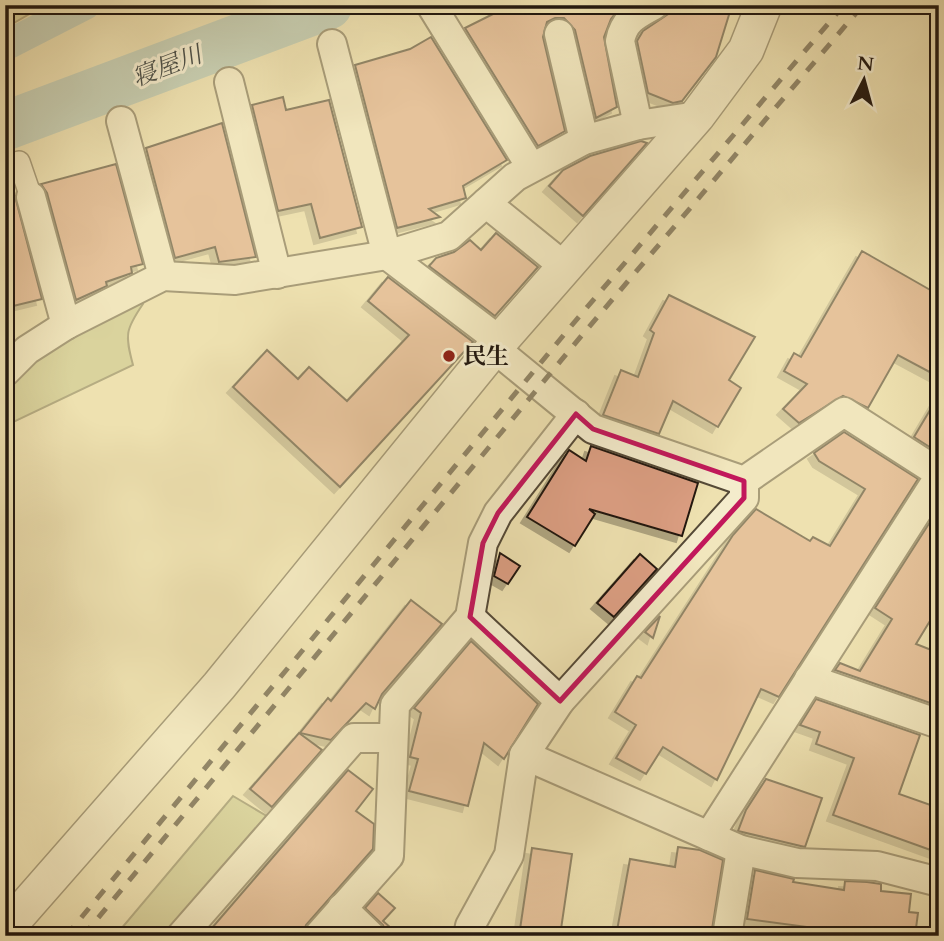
<svg xmlns="http://www.w3.org/2000/svg" width="944" height="941" font-family="Cardo,'Noto Serif JP',serif">
<defs>
<filter id="shadow"><feDropShadow dx="-6" dy="6" stdDeviation="0" flood-color="#0004"/></filter>
</defs>
<rect width="100%" height="100%" fill="#eee1b0"/>
<filter id="stains"><feTurbulence type="fractalNoise" baseFrequency=".00286" numOctaves="4"/><feColorMatrix values="0 0 0 0 .2 0 0 0 0 .09 0 0 0 0 .02 0 0 0 .5 -.17"/></filter>
<radialGradient id="worn" r=".72"><stop offset=".6" stop-color="#630" stop-opacity="0"/><stop offset="1" stop-color="#630" stop-opacity=".3"/></radialGradient>
<g fill="#c0c186" stroke="#716c4a" stroke-width="2">
<polygon points="5,5 45,5 5,28"/>
<path d="M135 297 143 304C125 330 125 335 133 365L5 426V389C42 349 90 325 135 297Z"/>
<polygon points="233,796 270,818 169,936 115,936"/>
</g>
<g fill="none" stroke-linecap="round" stroke-linejoin="round">
<polyline stroke="#9cbbb5" stroke-width="30" points="5,46 85,5"/>
<polyline stroke="#9cbbb5" stroke-width="49" points="5,126 328,5"/>
</g>
<g fill="#db9e82" stroke="#22180f" stroke-width="2" filter="url(#shadow)">
<polygon points="511,5 622,5 611,19 604,37 617,107 596,118 575,30 564,18 555,18 547,22 543,37 565,131 538,146 465,28"/>
<polygon points="671,5 732,5 716,57 682,101 673,103 648,93 637,41 643,31 668,14"/>
<polygon points="431,37 507,160 463,186 466,198 429,209 440,217 397,228 355,65 410,49"/>
<polygon points="283,97 286,110 329,100 362,227 320,238 311,204 278,211 252,105"/>
<polygon points="222,123 256,257 219,262 215,247 175,258 146,148"/>
<polygon points="641,141 647,143 583,216 549,186 563,170 590,156"/>
<polygon points="116,164 143,264 131,267 132,273 106,282 107,286 76,300 47,193 41,184"/>
<polygon points="15,196 42,299 5,308 5,199"/>
<polygon points="496,233 538,267 495,316 429,266 436,258 454,252 470,240 481,250"/>
<polygon points="862,251 939,295 939,377 898,355 868,408 843,396 799,423 783,409 807,384 784,371 794,353 801,357"/>
<polygon points="388,277 473,342 340,487 233,387 267,350 298,379 309,367 347,401 409,335 368,301"/>
<polygon points="669,295 755,337 729,380 741,388 718,427 673,401 659,434 603,415 621,370 638,377 654,333 650,330"/>
<polygon points="939,395 939,453 914,437"/>
<polygon points="844,432 918,479 779,697 761,689 717,780 663,747 646,774 616,758 636,725 615,712 637,676 641,678 733,535 756,509 810,541 813,537 830,546 865,489 819,461 814,453"/>
<polygon points="591,446 698,483 682,536 589,509 595,514 575,546 527,517 569,450 586,461"/>
<polygon points="939,508 939,606 916,644 939,653 939,706 835,670 840,663 860,671 892,619 875,608"/>
<polygon points="500,553 520,566 508,584 494,576"/>
<polygon points="640,554 657,569 614,617 597,603"/>
<polygon points="411,600 442,624 382,694 375,709 366,703 331,740 300,733 328,698 331,701"/>
<polygon points="660,616 653,638 645,632"/>
<polygon points="471,641 538,704 504,759 484,743 468,806 409,791 418,759 410,757 421,713 414,708"/>
<polygon points="816,699 920,735 899,794 939,808 939,853 833,815 854,758 816,744 820,732 800,725"/>
<polygon points="299,733 322,750 272,807 250,789"/>
<polygon points="348,770 373,789 356,811 374,824 373,849 306,925 302,936 205,936"/>
<polygon points="766,779 822,798 805,847 738,831 746,810"/>
<polygon points="678,847 700,850 723,860 711,936 616,936 630,859 675,867"/>
<polygon points="532,848 572,854 560,936 519,936"/>
<polygon points="755,870 794,879 793,882 844,890 845,881 867,882 881,884 881,891 911,894 909,912 918,913 915,936 873,933 873,936 829,936 830,930 747,919"/>
<polygon points="378,893 395,908 383,921 400,936 387,936 383,925 365,908"/>
</g>
<g fill="none" stroke-linecap="round" stroke-linejoin="round">
<g stroke="#554a37" stroke-width="24">
<polyline id="pedestrian" points="19,162 31,197"/>
</g>
<g stroke="#554a37" stroke-width="32">
<g id="minor">
<polyline points="431,5 531,167"/>
<polyline points="559,34 584,140"/>
<polyline points="332,44 387,255 500,341"/>
<polyline points="229,82 277,274"/>
<polyline points="121,121 163,276"/>
<path d="M638 125 620 41C624 20 636 15 654 5"/>
<polyline points="31,197 66,325"/>
<polyline points="486,203 565,267"/>
<polyline points="494,348 593,429 744,481 844,412 939,473"/>
<polyline points="5,372 27,350 66,325 163,276 235,280 387,255 449,236 515,177 584,140 638,125 697,116"/>
<polyline points="809,679 939,724"/>
<polyline points="560,701 744,498 744,481"/>
<polyline points="524,755 741,850 797,863 877,866 939,882"/>
<polyline points="709,836 939,477"/>
<polyline points="342,908 371,936"/>
<polyline points="181,936 354,738 393,738"/>
<polyline points="318,936 389,856 395,705 470,617 483,543 498,513 576,414"/>
<polyline points="468,936 470,926 509,855 524,755 560,701 470,617"/>
<polyline points="727,936 741,850"/>
</g>
</g>
<g stroke="#554a37" stroke-width="38">
<polyline id="tertiary" points="5,930 219,686 494,348 697,116 746,50 764,5"/>
</g>
<use href="#pedestrian" stroke="#f4eccc" stroke-width="21"/>
<use href="#minor" stroke="#f4eccc" stroke-width="28"/>
<use href="#tertiary" stroke="#f4eccc" stroke-width="35"/>
<g stroke="#22180f" stroke-width="5" stroke-dasharray="12 12" stroke-linecap="butt">
<polyline points="66,936 572,325 844,5"/>
<polyline points="83,936 583,334 863,5"/>
</g>
</g>
<path d="M0 0H944V941H0ZM576 414 593 429 744 481V498L560 701 470 617 483 543 498 513Z" fill="#eee1b0" fill-opacity=".55" fill-rule="evenodd"/>
<path fill="none" stroke="#c2185b" stroke-width="5" stroke-linejoin="round" d="M576 414 593 429 744 481V498L560 701 470 617 483 543 498 513Z"/>
<circle fill="#8f2418" stroke="#f4eccc" stroke-width="2.5" cx="449" cy="356" r="7"/>
<g text-anchor="middle" stroke-width="6" stroke-linejoin="round" paint-order="stroke">
<g font-size="23" font-weight="bold" fill="#22180f" stroke="#f4eccc" text-anchor="start">
<text x="463" y="364">民生</text>
</g>
<g font-size="24" font-style="italic" fill="#4d5149" stroke="#f4eccc">
<text transform="translate(167 66) rotate(-21)" y="8">寝屋川</text>
</g>
</g>
<rect width="944" height="941" fill="none" stroke="#eee1b0" stroke-width="28"/>
<rect x="7" y="7" width="930" height="927" fill="none" stroke="#22180f" stroke-width="3.5"/>
<rect x="14" y="14" width="916" height="913" fill="none" stroke="#22180f" stroke-width="2"/>
<g transform="translate(864 80) rotate(6)" stroke="#f4eccc" stroke-width="5" paint-order="stroke">
<path d="M0-5L12 26L0 18L-12 26Z" fill="#22180f"/>
<text y="-10" font-size="19" font-weight="bold" text-anchor="middle" fill="#22180f">N</text>
</g>
<rect width="100%" height="100%" filter="url(#stains)"/>
<rect width="100%" height="100%" fill="url(#worn)"/>
</svg>
